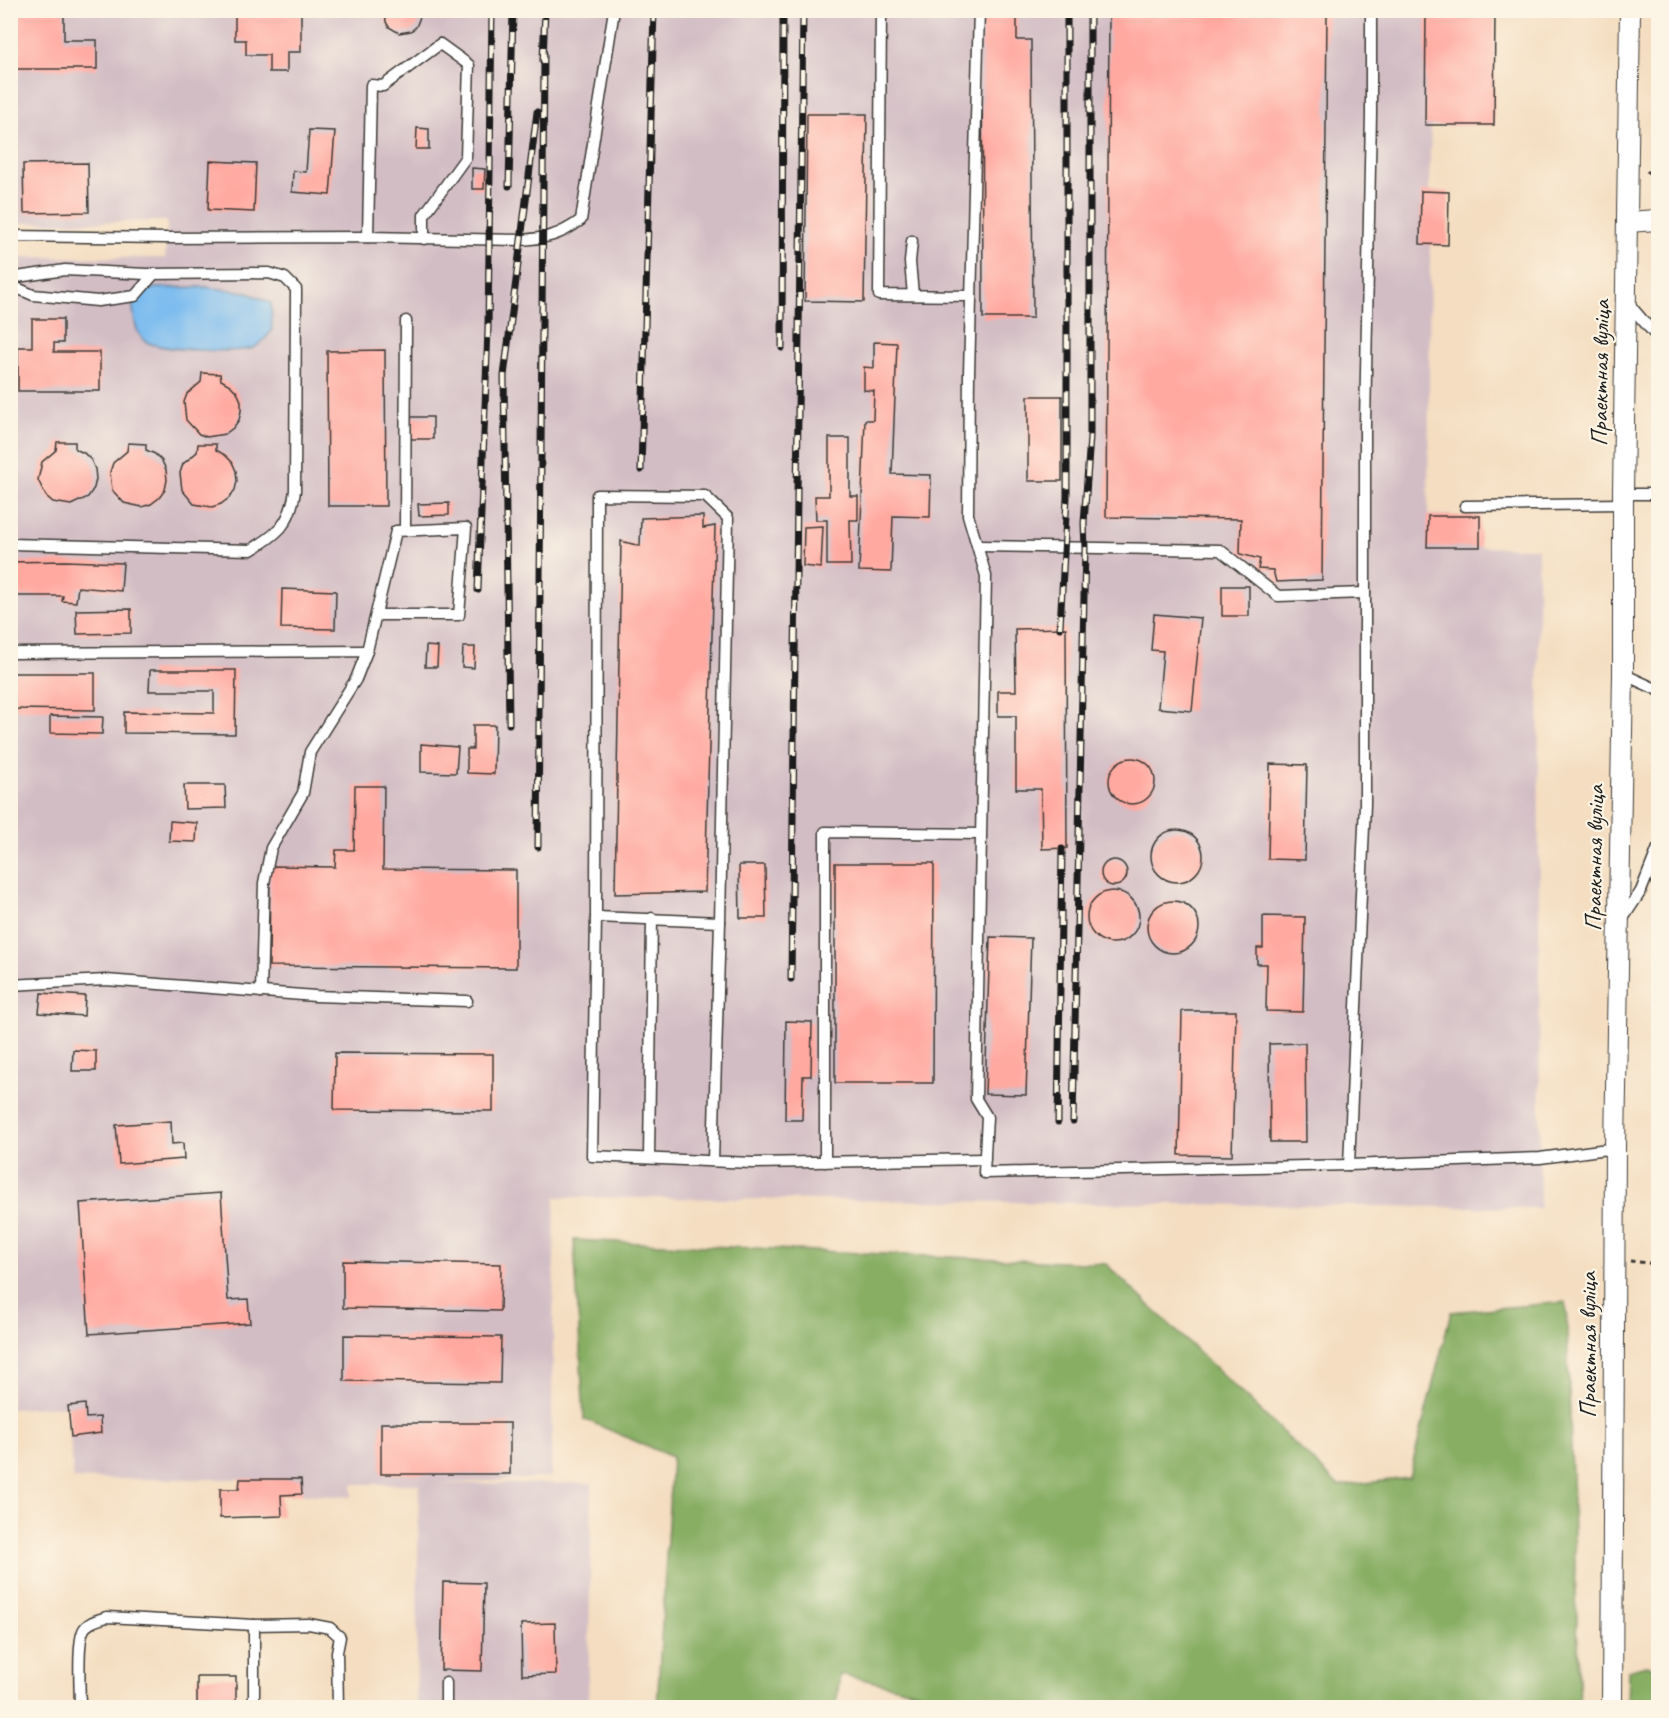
<svg xmlns="http://www.w3.org/2000/svg" width="1669" height="1718" font-family="Caveat,sans-serif">
<rect width="100%" height="100%" fill="#fcf5e5"/>
<filter id="ink" filterUnits="userSpaceOnUse"><feTurbulence type="fractalNoise" baseFrequency=".0167" numOctaves="2"/><feDisplacementMap in="SourceGraphic" scale="12" xChannelSelector="R" yChannelSelector="G"/><feConvolveMatrix kernelMatrix="1 2 1 2 8 2 1 2 1" color-interpolation-filters="sRGB"/></filter>
<filter id="wash" filterUnits="userSpaceOnUse"><feTurbulence type="fractalNoise" baseFrequency=".008" numOctaves="4" result="noise"/><feDisplacementMap in="SourceGraphic" scale="24" xChannelSelector="R" yChannelSelector="G"/><feGaussianBlur stdDeviation="1.35" result="paint"/><feColorMatrix in="noise" values="0 0 0 0 0 0 0 0 0 0 0 0 0 0 0 0 0 1.4 0 .05"/><feComposite in="paint" operator="in"/></filter>
<g filter="url(#wash)">
<rect width="100%" height="100%" fill="#f4ddc0"/>
<polygon fill="#d2bdc5" points="10,11 1495,11 1494,125 1431,126 1429,191 1449,192 1448,245 1430,245 1428,515 1480,516 1480,547 1538,548 1540,1208 555,1197 551,1477 438,1484 592,1483 588,1707 416,1707 419,1484 352,1484 352,1497 302,1494 301,1479 73,1479 68,1406 11,1409 11,257 165,258 167,221 11,223"/>
<g fill="#87ae64" stroke="#526540" stroke-width="1.5">
<polygon points="574,1240 1106,1264 1339,1486 1409,1478 1451,1312 1566,1302 1580,1707 986,1708 840,1674 836,1707 657,1707 672,1457 584,1419"/>
<polygon points="1646,1665 1658,1669 1658,1707 1627,1707 1628,1670"/>
</g>
<path fill="#7abbef" stroke="#4b6c86" stroke-width="1.5" d="M205 287 246 292 271 303 272 331C267 336 261 344 255 347 241 354 160 350 147 342 133 333 134 313 132 299L154 288Z"/>
<g id="blocks">
<g fill="#ffa9a0">
<polygon points="10,10 64,10 64,40 97,40 97,69 10,69"/>
<polygon points="235,10 301,10 301,52 287,52 287,72 269,72 269,55 246,55 246,40 235,40"/>
<polygon points="385,10 420,10 420,17 416,27 411,31 399,33 389,27 386,22"/>
<polygon points="982,10 1017,10 1017,40 1031,40 1033,318 983,318"/>
<polygon points="1109,10 1327,10 1322,580 1276,582 1273,570 1258,569 1260,559 1240,554 1241,519 1106,517"/>
<polygon points="1426,11 1495,11 1494,125 1425,125"/>
<polygon points="807,114 867,114 864,302 805,301"/>
<polygon points="417,128 429,129 429,149 416,149"/>
<polygon points="309,130 335,131 330,195 292,192 293,171 306,172"/>
<polygon points="210,161 256,163 254,212 208,210"/>
<polygon points="88,163 89,212 24,213 23,164"/>
<polygon points="472,168 485,169 484,189 472,189"/>
<polygon points="1421,191 1449,192 1448,245 1420,244"/>
<polygon points="32,319 63,319 63,343 54,343 54,352 100,352 100,391 18,391 18,347 32,347"/>
<polygon points="874,342 897,343 892,474 931,475 930,517 893,516 891,572 859,571 865,420 873,420 874,391 864,390 864,367 874,368"/>
<polygon points="385,350 386,506 328,506 327,351"/>
<polygon points="202,373 220,374 221,380 230,385 237,392 241,401 241,411 239,420 233,428 225,434 207,437 199,434 186,420 184,402 187,394 201,382"/>
<rect x="1028" y="396" width="34" height="85"/>
<rect x="411" y="417" width="22" height="22"/>
<polygon points="829,438 850,438 850,496 858,496 858,520 850,520 851,565 827,565 827,520 816,520 815,496 829,496"/>
<polygon points="57,442 75,442 75,449 84,453 91,460 95,469 96,479 94,488 88,497 71,505 53,502 46,496 38,480 42,462 56,450"/>
<polygon points="128,443 146,444 146,450 155,454 162,461 166,470 167,480 165,490 159,498 151,504 142,507 124,503 112,490 110,472 113,463 127,451"/>
<polygon points="198,444 216,444 216,450 225,455 232,462 236,471 237,481 235,490 229,498 221,504 212,507 194,504 182,490 180,473 183,464 197,452"/>
<polygon points="449,503 449,515 419,516 418,504"/>
<polygon points="703,516 703,528 715,526 705,892 615,894 621,541 640,546 641,518"/>
<polygon points="1428,516 1480,516 1480,547 1427,547"/>
<polygon points="823,526 821,568 803,566 804,527"/>
<polygon points="65,561 123,563 121,591 78,587 76,602 62,601 63,596 10,596 10,562"/>
<rect x="1222" y="586" width="27" height="30"/>
<polygon points="282,589 336,591 335,629 281,628"/>
<polygon points="131,609 131,633 77,634 76,610"/>
<polygon points="1154,614 1201,618 1192,711 1158,708 1163,651 1151,650"/>
<polygon points="1066,628 1067,848 1042,849 1041,789 1016,789 1016,716 998,716 998,691 1016,691 1015,629"/>
<polygon points="426,646 438,647 437,667 425,667"/>
<polygon points="463,647 475,647 474,668 462,667"/>
<polygon points="150,670 236,670 235,734 124,733 124,712 214,713 214,691 149,691"/>
<polygon points="10,673 95,673 95,710 10,709"/>
<polygon points="50,716 103,717 102,734 50,733"/>
<polygon points="473,725 495,725 494,774 467,773 467,749 473,749"/>
<polygon points="421,744 458,747 456,773 421,772"/>
<circle cx="1132" cy="781" r="23"/>
<polygon points="1270,764 1307,765 1305,860 1268,859"/>
<polygon points="184,785 225,785 226,808 185,809"/>
<polygon points="355,786 384,786 383,869 516,870 516,968 269,966 270,866 335,867 336,850 354,850"/>
<polygon points="170,821 197,823 196,842 169,841"/>
<circle cx="1177" cy="856" r="26"/>
<circle cx="1114" cy="873" r="13"/>
<polygon points="835,863 934,863 933,1083 835,1083"/>
<polygon points="739,865 765,865 766,918 740,918"/>
<circle cx="1113" cy="917" r="26"/>
<circle cx="1173" cy="927" r="26"/>
<polygon points="1263,916 1305,917 1303,1012 1266,1011 1267,964 1257,964 1257,948 1263,948"/>
<polygon points="990,937 1031,938 1026,1095 985,1094"/>
<polygon points="41,993 85,996 84,1016 39,1013"/>
<polygon points="1182,1011 1236,1011 1232,1156 1179,1155"/>
<polygon points="786,1021 812,1022 811,1076 803,1076 802,1120 785,1120"/>
<polygon points="1305,1043 1306,1142 1270,1142 1269,1044"/>
<polygon points="73,1050 96,1051 96,1071 72,1071"/>
<polygon points="335,1053 493,1054 493,1111 334,1110"/>
<polygon points="171,1121 172,1144 183,1143 184,1159 119,1164 116,1125"/>
<polygon points="221,1193 228,1300 248,1299 250,1323 89,1334 80,1203"/>
<polygon points="343,1261 501,1264 500,1311 343,1308"/>
<polygon points="344,1335 501,1337 500,1383 344,1381"/>
<polygon points="85,1404 86,1418 100,1417 101,1433 71,1437 68,1406"/>
<rect x="381" y="1423" width="129" height="51"/>
<polygon points="240,1479 301,1479 302,1494 281,1495 282,1516 220,1518 220,1489 239,1489"/>
<polygon points="443,1582 484,1583 482,1671 441,1670"/>
<polygon points="555,1623 556,1674 522,1675 521,1624"/>
<rect x="197" y="1677" width="39" height="30"/>
</g>
</g>
</g>
<g filter="url(#ink)">
<use href="#blocks" fill-opacity="0" stroke="#3c3935" stroke-width="1.5"/>
<g fill="none" stroke-linecap="round" stroke-linejoin="round">
<g stroke="#3c3935" stroke-width="13">
<g id="lane">
<polyline points="881,10 879,295 971,296"/>
<polyline points="979,10 969,373 968,515 986,576 976,1099 987,1117 984,1173 1349,1165 1540,1158 1615,1148"/>
<path d="M10 236 166 238 368 237 521 240C547 238 559 236 581 220L614 10"/>
<polyline points="368,237 371,85 383,86 440,44 469,65 466,157 424,215 424,239"/>
<polyline points="912,241 910,262 913,295"/>
<path d="M10 278 65 270 146 274 269 273 285 278 296 289 295 491C290 524 279 533 251 550L10 544"/>
<polyline points="10,285 33,295 98,301 135,296 154,274"/>
<polyline points="1627,302 1658,338"/>
<polyline points="1623,494 1658,494"/>
<polyline points="1465,506 1623,504"/>
<polyline points="405,530 406,321"/>
<polyline points="979,546 1220,550 1278,596 1365,593"/>
<polyline points="367,651 396,531 466,528 459,615 376,615"/>
<polyline points="10,653 367,651 356,679 310,752 303,793 271,848 264,883 261,992"/>
<polyline points="1623,674 1658,690"/>
<polyline points="596,917 597,495 705,496 728,518 720,922"/>
<polyline points="1622,920 1641,891 1658,848"/>
<polyline points="10,985 106,980 315,996 467,1001"/>
<polyline points="649,1158 652,918"/>
<polyline points="713,1161 720,922 596,917 592,1156 752,1163 985,1159"/>
<polyline points="825,1162 825,832 980,834"/>
<polyline points="1349,1165 1365,804 1365,424 1371,114 1371,10"/>
<path d="M80 1708C80 1690 77 1645 83 1631 87 1622 98 1620 107 1617L254 1625"/>
<polyline points="254,1708 254,1625 309,1624 330,1628 340,1637 337,1652 338,1708"/>
<polyline points="446,1708 446,1683"/>
</g>
</g>
<g stroke="#3c3935" stroke-width="22">
<g id="street">
<polyline points="1627,222 1658,220"/>
<polyline points="1612,1708 1615,1148 1623,674 1623,494 1630,10"/>
</g>
</g>
<g stroke="#3c3935" stroke-width="3" stroke-dasharray="4.5 4.5" stroke-linecap="butt">
<polyline points="1647,171 1658,182"/>
<polyline points="1630,1261 1658,1264"/>
</g>
<use href="#lane" stroke="#fff" stroke-width="10"/>
<use href="#street" stroke="#fff" stroke-width="20"/>
<g stroke="#1c1c1c" stroke-width="7">
<g id="rail">
<polyline points="543,61 545,10"/>
<polyline points="509,186 513,10"/>
<polyline points="782,348 783,10"/>
<polyline points="641,470 654,10"/>
<polyline points="478,590 488,329 492,10"/>
<polyline points="1060,628 1067,497 1067,10"/>
<polyline points="509,724 504,376 537,112"/>
<polyline points="538,847 544,54"/>
<polyline points="791,979 803,10"/>
<polyline points="1073,1121 1085,548 1084,523 1090,437 1090,10"/>
<polyline points="1058,1122 1062,849"/>
</g>
</g>
<use href="#rail" stroke="#fcf5e5" stroke-width="4.5" stroke-dasharray="14" stroke-linecap="butt"/>
</g>
</g>
<g text-anchor="middle" stroke-width="4.5" stroke-linejoin="round" paint-order="stroke">
<g font-size="24" fill="#1c1c1c" stroke="#fcf5e5">
<text transform="translate(1600 373) rotate(-89)" y="8">Праектная вуліца</text>
<text transform="translate(1594 858) rotate(-89)" y="8">Праектная вуліца</text>
<text transform="translate(1588 1345) rotate(-90)" y="8">Праектная вуліца</text>
</g>
</g>
<rect width="1669" height="1718" fill="none" stroke="#fcf5e5" stroke-width="36"/>
</svg>
